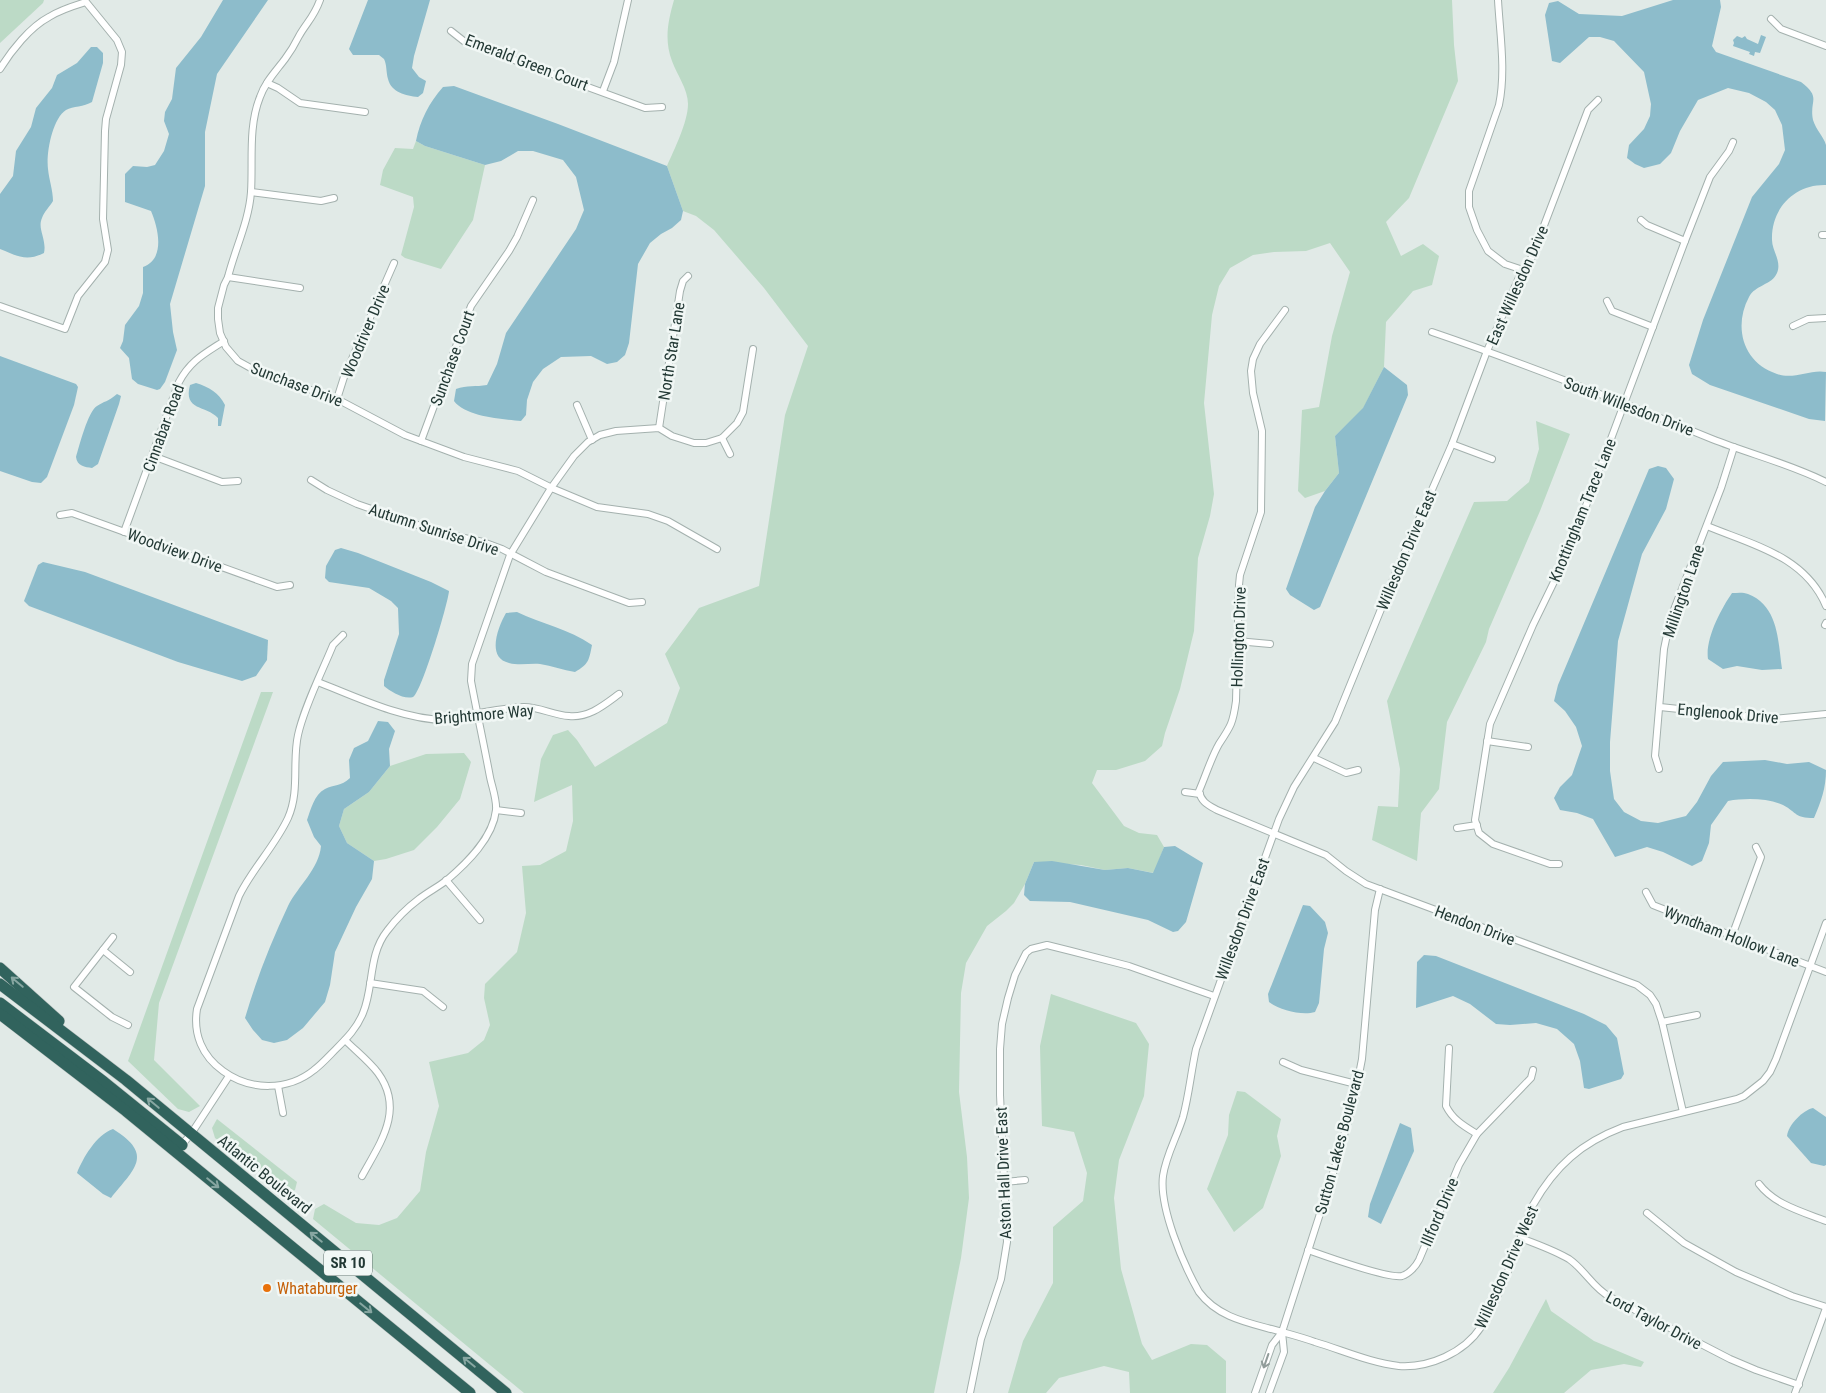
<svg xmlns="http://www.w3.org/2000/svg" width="1826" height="1393" font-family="'Roboto Condensed',sans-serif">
<rect width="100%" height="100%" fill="#e1eae7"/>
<g fill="#bcdac6">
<polygon points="0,0 44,0 43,3 0,43"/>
<path d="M674 0H1452L1454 45 1458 81 1409 198 1386 222 1401 256 1423 244 1439 256 1432 285 1413 291 1386 322 1384 367 1363 409 1335 436 1339 473 1325 491 1305 498 1298 491 1302 410 1319 407 1332 336 1350 272 1330 243 1306 251 1274 252 1253 255 1230 268 1219 286 1212 315 1204 403 1214 494 1210 516 1198 558 1194 631 1180 689 1165 733 1162 746 1145 761 1116 770H1097L1092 783 1124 826 1139 833 1157 835 1164 847 1154 873 1128 868 1105 870 1081 865 1034 862 1025 884 1014 903 1006 911 987 926 966 963 961 993 959 1092 967 1157 969 1198 961 1258 934 1393H524L313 1219 315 1209 324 1204 356 1223 379 1225 397 1218 420 1191 426 1152 439 1106 429 1062 468 1053 484 1040 490 1025 484 998 485 984 517 952 526 913 522 866 540 865 566 851 573 821 572 785 534 802 541 759 553 735 568 730 577 740 595 767 667 723 680 688 665 654 699 608 759 586 785 415 808 346 764 288 714 230 696 216 683 211 667 166C674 150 688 122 688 104 688 89 677 75 672 61 664 40 668 21 674 0Z"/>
<polygon points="416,141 425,146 485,165 473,220 441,269 405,258 401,255 414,207 413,197 380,185 383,170 395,148 413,149"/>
<polygon points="1536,421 1570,434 1540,511 1489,629 1486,642 1447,722 1439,789 1421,813 1417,861 1372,840 1378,806 1398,807 1400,769 1387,701 1474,502 1507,501 1529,482 1539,449"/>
<polygon points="261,692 273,692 159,1003 154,1060 200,1106 189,1112 178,1109 128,1061"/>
<polygon points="464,753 471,762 460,799 437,827 414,850 386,859 374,861 347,843 339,826 344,809 369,792 390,766 426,754"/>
<polygon points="1051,994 1136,1023 1149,1044 1144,1096 1119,1160 1114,1198 1121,1269 1142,1344 1152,1360 1191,1344 1207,1345 1226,1361 1226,1393 1130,1393 1129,1372 1104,1366 1059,1378 1046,1393 1008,1393 1023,1341 1053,1283 1053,1227 1083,1201 1087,1173 1074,1132 1042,1126 1040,1046"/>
<polygon points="1237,1091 1245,1092 1281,1119 1277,1136 1281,1156 1263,1208 1234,1232 1207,1189 1228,1135 1229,1115"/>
<polygon points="217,1119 297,1182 295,1190 288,1194 215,1138 212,1128"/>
<polygon points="1546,1299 1551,1311 1594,1341 1644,1362 1641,1367 1624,1364 1591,1370 1564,1393 1493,1393 1509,1368"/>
</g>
<g fill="#8dbccb">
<path d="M223 0H268L217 74 205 132V186L170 304 173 332 177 350 165 382 160 389 157 390 138 384 132 379 129 358 120 348 123 341 125 325 139 306 143 293V267C166 259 158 227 151 211L125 202V174L133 166 147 167 155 165 164 151 169 134 164 121 165 112 172 99 176 68 201 37Z"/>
<path d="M368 0H430L414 56 412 68 419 77 426 81 423 93 418 97C406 96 391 92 388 79 386 72 387 65 384 59L379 55H353L349 49Z"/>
<path d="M1673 0H1720L1721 7 1712 46 1716 52 1801 82C1822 98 1809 100 1813 120 1816 130 1824 137 1826 145 1826 153 1826 175 1826 185 1795 184 1771 208 1772 240 1772 251 1782 261 1777 273 1772 285 1755 285 1749 297 1733 327 1743 363 1777 374 1794 380 1810 369 1826 372L1825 421 1809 419 1710 385 1692 374 1689 365 1703 320 1752 197 1779 164 1785 150 1782 125 1775 110 1766 102 1749 93 1728 88 1698 100 1680 131 1671 153 1660 164 1644 168 1635 164 1627 158 1629 145 1644 129 1650 116 1651 104 1644 72 1614 41 1600 37H1589L1560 63 1552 61 1545 15 1549 3 1558 1 1579 14 1622 16Z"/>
<polygon points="1761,35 1766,37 1760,53 1755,52 1754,56 1749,54 1750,52 1733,46 1734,43 1733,40 1737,36 1742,38 1745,36 1747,39 1758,44"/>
<path d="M91 47H97L103 53V63L92 102C84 107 73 106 66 110 52 119 46 154 48 169 49 180 53 190 53 201 50 206 44 212 42 218 37 229 47 239 44 253 26 262 18 256 0 249V194L13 176 16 151 31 127 36 108 52 88 57 75 77 63Z"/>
<path d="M454 86 558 124 667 166 683 211 681 220 672 228 661 234 650 243 638 264 629 343 625 355 617 362 607 364 591 356 561 357 543 369 533 382 527 400 526 415 521 421C502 419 466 417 454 401L456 389C467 385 476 387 487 385L497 364 506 333 576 229 584 210 576 177 563 160 533 151H518L501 161 485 165 425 146 416 141C420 120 429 103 443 87Z"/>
<polygon points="0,356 76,384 78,387 74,405 47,477 41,483 32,482 0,471"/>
<polygon points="1384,367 1407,385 1408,395 1320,607 1314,610 1290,595 1286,589 1315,507 1325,491 1339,473 1335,436 1363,408"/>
<path d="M196 383C209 387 219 393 225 405L221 426H218V418C206 405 183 411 190 385Z"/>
<path d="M117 394 121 396 119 404 98 464 92 468C85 467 77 466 76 457 79 447 88 411 97 406 104 401 108 402 117 394Z"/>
<path d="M1658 466 1666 468 1674 479 1666 509 1642 554 1618 641 1610 742V771L1614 799 1624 812 1641 821 1658 823 1686 816 1697 802 1711 776 1723 762 1765 760 1787 764 1809 762 1826 770C1826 788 1821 802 1814 818 1794 818 1798 813 1783 805 1767 798 1745 798 1728 801L1711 825 1709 843 1702 861 1692 866 1663 852 1647 847 1615 857 1593 819 1577 813 1560 810 1554 798 1560 787 1572 775 1582 746 1576 727 1565 711 1554 701 1558 685 1649 469Z"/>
<path d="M341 548 358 553 431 582 449 591C448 604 421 694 413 697 404 700 390 691 384 686V680L399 634 398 608 391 601 369 588 329 582 325 578 326 566 335 550Z"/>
<polygon points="43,562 85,572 268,640 267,660 256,676 242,681 178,662 29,606 24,601 38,565"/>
<path d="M1732 593C1737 593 1743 592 1748 594 1779 606 1778 642 1782 669L1762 670 1737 666 1723 669 1708 659C1705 639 1721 609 1732 593Z"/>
<path d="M517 612C542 624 569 629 592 645 589 660 589 664 575 672 563 670 552 666 540 664 530 663 520 666 509 663 486 658 498 627 506 613Z"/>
<path d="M378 721 388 722 395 731 389 749 390 766 369 792 344 809 339 826 347 843 374 861 372 879 356 907 335 952 330 985 325 1002 303 1028 287 1040 274 1043 262 1040 253 1030 245 1018C256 980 271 942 288 906 298 886 319 869 321 846L314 837 307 820C311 809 314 795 325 789 334 784 341 787 350 778L349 760 354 748 368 741Z"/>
<polygon points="1175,846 1203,863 1186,922 1178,931 1173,932 1148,920 1070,902 1030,901 1024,895 1025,884 1034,862 1052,861 1105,870 1128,868 1153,873 1164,847"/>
<path d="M1303 905 1310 906 1325 922 1328 933 1324 949 1319 1003 1315 1012C1302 1016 1280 1010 1269 1002L1268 994Z"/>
<polygon points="1424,955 1436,956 1584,1014 1606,1025 1617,1038 1624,1074 1621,1079 1589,1089 1584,1088 1580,1061 1574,1044 1557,1029 1536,1023 1510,1025 1496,1024 1470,1004 1453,996 1416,1008 1417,962"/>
<path d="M1813 1108 1826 1117V1165L1824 1166 1811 1163 1787 1136C1788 1125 1803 1110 1813 1108Z"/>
<polygon points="1400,1123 1411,1128 1414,1151 1381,1224 1368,1217 1370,1204"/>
<path d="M113 1129C155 1155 134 1169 111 1198L103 1194 77 1173C83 1158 96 1135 113 1129Z"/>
</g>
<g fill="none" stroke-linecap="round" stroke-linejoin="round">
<g stroke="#a4b1ae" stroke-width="8">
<g id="street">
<path d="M320 0C314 17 307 22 299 36 295 44 291 51 285 59 276 71 265 82 260 97 248 127 253 161 251 192 249 221 235 249 228 277L224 285 218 308V319L220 333 226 347 238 361 256 371 337 399 405 435 464 457 518 471 554 489 597 507 648 514 668 521 717 549"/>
<path d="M1498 0C1500 35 1506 71 1499 105L1469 191V207L1477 230 1488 251 1505 264 1523 270"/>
<polyline points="1771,19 1781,29 1826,46"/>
<polyline points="451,31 465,42 645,108 662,107"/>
<path d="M0 69C11 51 30 27 49 17 60 10 73 6 86 2L117 40 122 52 121 65 106 119 105 131 103 219 108 250 105 262 78 296 65 329 0 306"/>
<polyline points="267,83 278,88 300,103 365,112"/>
<polyline points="603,91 614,62 628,0"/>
<path d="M1598 100 1588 110 1532 257 1520 275 1487 351 1452 444 1399 565 1335 722 1294 787 1279 819 1196 1049C1191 1072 1189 1095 1183 1117 1177 1137 1166 1155 1163 1176 1159 1207 1183 1264 1199 1292 1219 1319 1251 1323 1282 1332 1293 1335 1304 1338 1315 1342 1342 1350 1371 1363 1399 1366 1429 1368 1464 1353 1481 1327 1498 1300 1510 1267 1521 1237 1525 1226 1528 1215 1533 1205 1555 1166 1581 1143 1623 1127L1737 1099 1744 1096 1763 1081 1770 1072 1776 1059 1826 923"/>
<polyline points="251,192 321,201 334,198"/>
<polyline points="1641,220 1647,225 1685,241"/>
<polyline points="1822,235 1826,235"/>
<polyline points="228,277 300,288"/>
<polyline points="1607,301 1612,311 1653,327"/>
<path d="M1285 310 1260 344 1253 359 1251 371 1253 393 1262 431 1261 512 1240 575 1239 585 1236 701C1233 723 1231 726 1219 744 1211 758 1206 775 1199 791 1201 802 1208 805 1217 810L1326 855 1346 871 1366 884 1637 985 1650 995 1656 1004 1662 1022 1683 1112"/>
<polyline points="1793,326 1808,319 1826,318"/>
<path d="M1432 332C1526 364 1619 401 1712 439 1750 454 1790 464 1826 482"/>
<polyline points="337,399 344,377 394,263"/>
<polyline points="577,405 592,440"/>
<polyline points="659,428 680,291 683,281 688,276"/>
<polyline points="722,438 730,454"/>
<polyline points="421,441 471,306 509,251 517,237 533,200"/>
<polyline points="1452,444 1492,459"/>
<polyline points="153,456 222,482 238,481"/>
<polyline points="311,480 327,490 357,504 441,533 483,542 502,549 546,572 629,603 642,602"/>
<polyline points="60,515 72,513 277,587 290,585"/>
<path d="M1707 526C1753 545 1805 556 1826 606"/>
<path d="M124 532 179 382C190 361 204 354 224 341"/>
<polyline points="1825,625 1826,623"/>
<path d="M343 635 333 645C322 672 304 707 298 735 292 762 300 791 288 818 275 846 252 869 239 896L197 1009C193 1034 202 1056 223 1071 250 1091 288 1091 314 1070 322 1064 329 1056 336 1049 347 1038 357 1028 363 1013 374 987 368 955 387 931 396 919 407 908 419 899 428 892 438 887 447 880 467 863 493 838 496 810 497 800 492 787 490 777 484 745 477 713 471 681L472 664 510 555 551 488 574 456 588 442 600 435 616 431 659 428 672 436 694 443H706L722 438 737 423 743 412 753 349"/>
<polyline points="1237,641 1270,644"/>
<path d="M318 682C356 697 404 720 445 720 457 720 467 716 479 713 493 710 509 708 524 707 540 707 553 715 569 716 589 718 604 705 619 694"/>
<polyline points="1660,707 1774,719 1826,714"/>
<polyline points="1487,741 1528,747"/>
<polyline points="1314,758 1346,773 1358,770"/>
<polyline points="1659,769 1655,756 1664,649 1670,620 1721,488 1734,447"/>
<polyline points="1185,792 1200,794"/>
<polyline points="496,810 521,813"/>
<polyline points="1457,828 1477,825"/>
<polyline points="1559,864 1550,864 1493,844 1479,833 1475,820 1490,724 1533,625 1569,551 1685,241 1710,177 1729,151 1733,142"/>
<polyline points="446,880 480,920"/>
<polyline points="1646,892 1653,905 1658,907 1826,972"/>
<polyline points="1732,936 1761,857 1756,847"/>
<polyline points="113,937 74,987 112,1017 128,1025"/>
<polyline points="103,950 130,972"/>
<polyline points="370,983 423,991 443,1007"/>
<polyline points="1662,1022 1697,1015"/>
<path d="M345 1040C356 1051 369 1061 378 1073 405 1110 380 1143 362 1176"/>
<path d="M1449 1048 1446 1106C1453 1120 1464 1126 1477 1134"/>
<polyline points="1283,1062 1301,1070 1356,1084"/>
<polyline points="278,1086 283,1113"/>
<polyline points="180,1147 191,1134 229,1076"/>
<polyline points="1004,1182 1025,1180"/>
<path d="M1759 1184C1775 1205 1803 1212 1826 1221"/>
<polyline points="1647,1213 1684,1243 1736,1272 1792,1296 1826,1307"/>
<path d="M1521 1238C1536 1244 1554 1250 1569 1259 1585 1270 1593 1288 1610 1297L1730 1359 1756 1370 1799 1385"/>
<path d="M1308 1250C1325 1256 1388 1279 1402 1276 1409 1274 1416 1266 1419 1260L1459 1165 1477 1134 1531 1078 1533 1070"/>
<polyline points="970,1393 981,1339 1001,1279 1007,1242 1000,1095 1000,1049 1002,1024 1008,998 1015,975 1026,953 1031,949 1047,945 1071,951 1129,966 1214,996"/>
<polyline points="1255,1393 1272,1345 1282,1332 1335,1167 1354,1100 1362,1059 1375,910 1380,889"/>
<polyline points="1269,1393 1284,1352 1282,1332"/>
<polyline points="1795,1393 1826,1308"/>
</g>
</g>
<g stroke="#bdc4c2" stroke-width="12">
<g id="highway">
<polyline points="0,968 59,1021"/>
<polyline points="0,984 126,1080 506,1393"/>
<polyline points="0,1003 104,1082 182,1145"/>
<polyline points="0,1014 126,1111 470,1393"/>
</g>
</g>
<use href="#street" stroke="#fff" stroke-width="6"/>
<use href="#highway" stroke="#31635d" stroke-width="11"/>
</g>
<defs><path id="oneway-shaft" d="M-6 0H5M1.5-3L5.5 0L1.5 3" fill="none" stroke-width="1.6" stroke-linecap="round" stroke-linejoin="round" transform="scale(1.25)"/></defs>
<g stroke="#87a6a1">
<use href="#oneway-shaft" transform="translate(17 982) rotate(-140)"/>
<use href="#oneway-shaft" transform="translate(153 1103) rotate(-140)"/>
<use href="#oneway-shaft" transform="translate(213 1183) rotate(39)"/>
<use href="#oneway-shaft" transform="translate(316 1237) rotate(-141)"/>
<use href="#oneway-shaft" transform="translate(366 1308) rotate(39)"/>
<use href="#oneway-shaft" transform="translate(469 1362) rotate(-141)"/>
</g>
<use stroke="#919c9a" href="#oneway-shaft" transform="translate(1266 1361) rotate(109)"/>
<circle fill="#e8710a" stroke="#f1f7f5" stroke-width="2" cx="267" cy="1288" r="5"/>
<g text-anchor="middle" stroke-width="5" stroke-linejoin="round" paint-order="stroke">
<rect fill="#f1f7f5" stroke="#61726f" stroke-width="1" x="324" y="1250.5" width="48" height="25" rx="4"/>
<g font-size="15" font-weight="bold" fill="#233935">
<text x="348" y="1268">SR 10</text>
</g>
<g font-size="16" fill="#233935" stroke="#f1f7f5">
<text transform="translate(527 62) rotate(21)" y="6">Emerald Green Court</text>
<text transform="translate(1517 285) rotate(-66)" y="6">East Willesdon Drive</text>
<text transform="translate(365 331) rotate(-67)" y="6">Woodriver Drive</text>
<text transform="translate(671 351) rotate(-81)" y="6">North Star Lane</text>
<text transform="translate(452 358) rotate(-70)" y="6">Sunchase Court</text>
<text transform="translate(297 384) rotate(21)" y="6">Sunchase Drive</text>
<text transform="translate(1629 406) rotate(21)" y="6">South Willesdon Drive</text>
<text transform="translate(163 428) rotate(-70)" y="6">Cinnabar Road</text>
<text transform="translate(1582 510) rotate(-68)" y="6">Knottingham Trace Lane</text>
<text transform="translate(434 529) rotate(18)" y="6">Autumn Sunrise Drive</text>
<text transform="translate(175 550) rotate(20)" y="6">Woodview Drive</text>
<text transform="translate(1406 550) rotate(-67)" y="6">Willesdon Drive East</text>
<text transform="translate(1683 591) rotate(-71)" y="6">Millington Lane</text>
<text transform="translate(1238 637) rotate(-88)" y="6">Hollington Drive</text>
<text transform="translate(1728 713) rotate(5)" y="6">Englenook Drive</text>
<text transform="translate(484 714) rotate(-5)" y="6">Brightmore Way</text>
<text transform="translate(1242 919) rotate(-70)" y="6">Willesdon Drive East</text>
<text transform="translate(1475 925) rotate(21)" y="6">Hendon Drive</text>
<text transform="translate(1732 936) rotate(21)" y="6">Wyndham Hollow Lane</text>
<text transform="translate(1339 1142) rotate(-75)" y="6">Sutton Lakes Boulevard</text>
<text transform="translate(1003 1173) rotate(-92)" y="6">Aston Hall Drive East</text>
<text transform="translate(265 1174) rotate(39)" y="6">Atlantic Boulevard</text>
<text transform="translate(1439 1212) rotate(-67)" y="6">Illford Drive</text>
<text transform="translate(1506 1267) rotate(-66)" y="6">Willesdon Drive West</text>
<text transform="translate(1654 1320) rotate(28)" y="6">Lord Taylor Drive</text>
</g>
<g font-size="16" fill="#c56008" stroke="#f1f7f5" text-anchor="start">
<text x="277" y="1294">Whataburger</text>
</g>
</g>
</svg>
